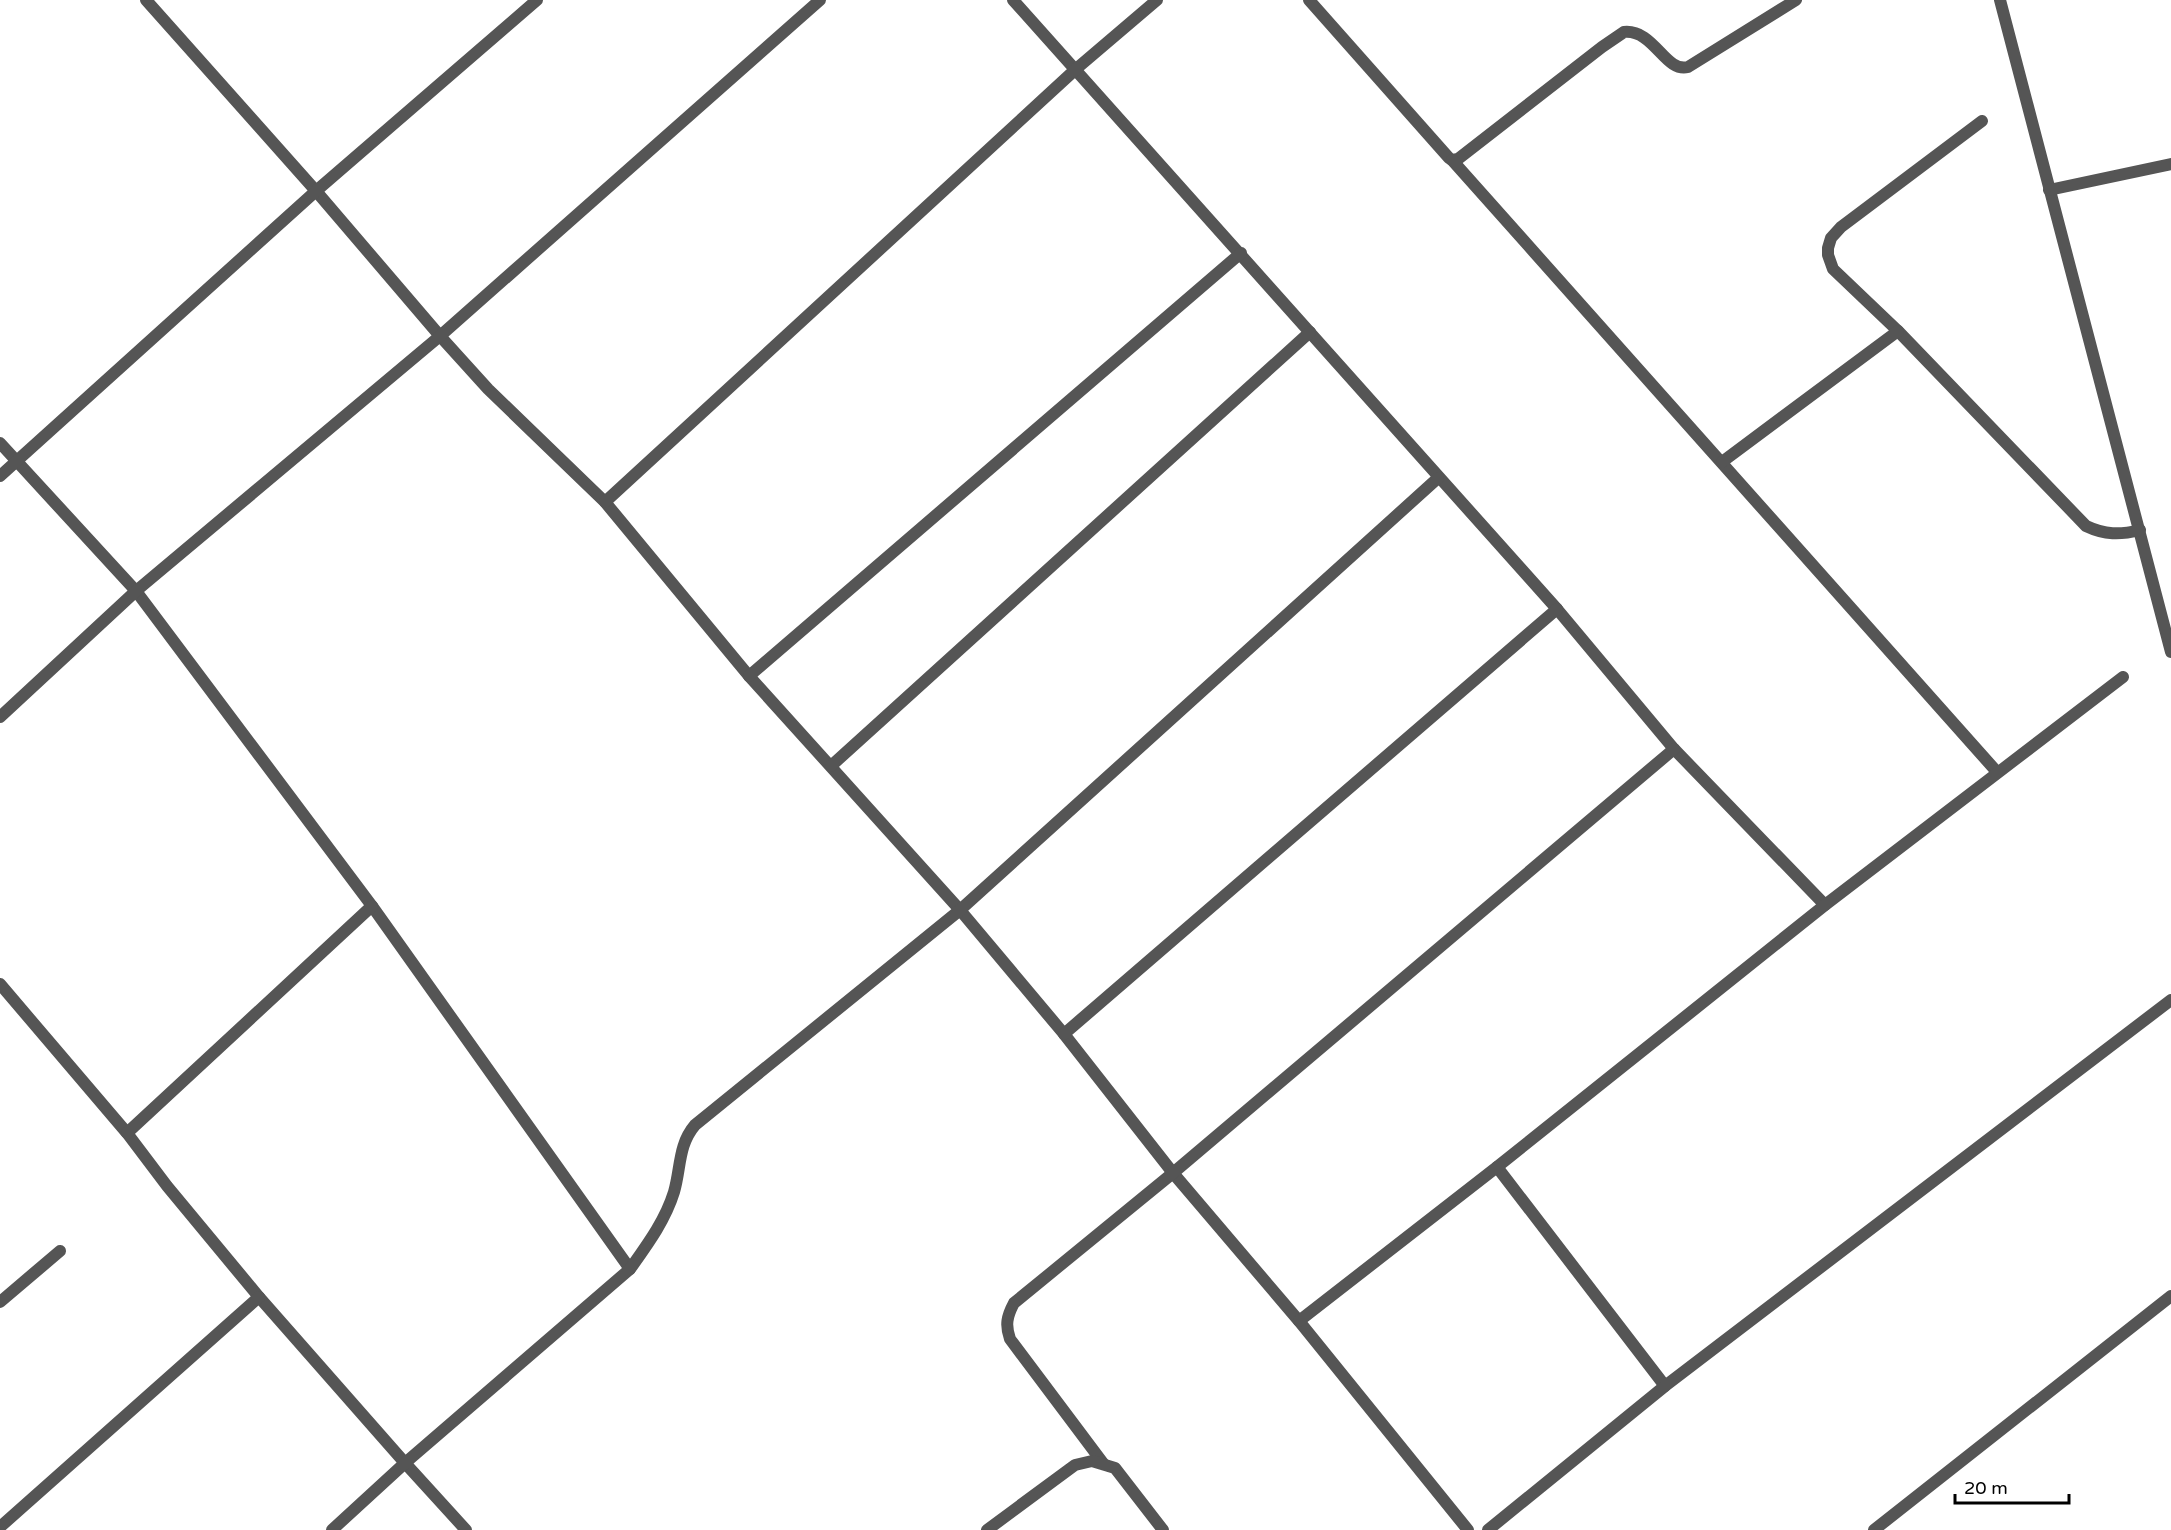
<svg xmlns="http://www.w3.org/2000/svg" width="2171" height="1530" font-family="'Varela Round',sans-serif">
<rect width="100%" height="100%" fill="#fff"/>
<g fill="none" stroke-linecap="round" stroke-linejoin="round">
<g stroke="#555" stroke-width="12">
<polyline points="146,0 316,191 440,336 488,389 605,502 749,676 960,910 1064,1034 1173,1173 1299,1321 1468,1530"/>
<polyline points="1013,0 1557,609 1674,749 1825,905"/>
<path d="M1309 0 1449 158 1452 160 1458 159 1602 47 1624 32C1654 29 1665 73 1688 67L1796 0"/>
<polyline points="2000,0 2171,652"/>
<path d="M1982 121 1841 227 1831 238 1828 248V255L1833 269 1898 331 2086 526C2105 535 2120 535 2140 530"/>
<polyline points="1452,160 1997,772"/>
<polyline points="2049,190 2171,164"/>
<polyline points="0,443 136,591 372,906 630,1269"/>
<polyline points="1722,462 1898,331"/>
<polyline points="0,476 316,191 537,0"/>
<polyline points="605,502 1076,69 1157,0"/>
<polyline points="749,676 1241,253"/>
<polyline points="0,717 136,591 440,336 820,0"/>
<polyline points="831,766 1310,332"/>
<polyline points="0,984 127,1133 167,1186 259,1297 405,1463 466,1530"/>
<polyline points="1064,1034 1557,609"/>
<polyline points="127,1133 372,906"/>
<polyline points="1497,1167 1665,1386"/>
<polyline points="0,1302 60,1251"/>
<polyline points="1299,1321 1497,1167 1825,905 2123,677"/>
<path d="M1103 1463 1010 1339C1005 1325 1007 1316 1014 1303L1173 1173 1674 749"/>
<polyline points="0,1527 259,1297"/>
<path d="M332 1530 405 1463 630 1269C647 1245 665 1221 674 1192 681 1168 678 1145 695 1125L960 910 1438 478"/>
<polyline points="987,1530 1075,1465 1092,1461 1115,1468 1163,1530"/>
<polyline points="1488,1530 1665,1386 2171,1000"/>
<polyline points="1874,1530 2171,1296"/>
</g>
</g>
<path d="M1955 1494v9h114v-9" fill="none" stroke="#000000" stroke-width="3"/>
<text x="1964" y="1494" font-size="18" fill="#000000" stroke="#ffffff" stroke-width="4.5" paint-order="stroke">20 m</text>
</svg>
